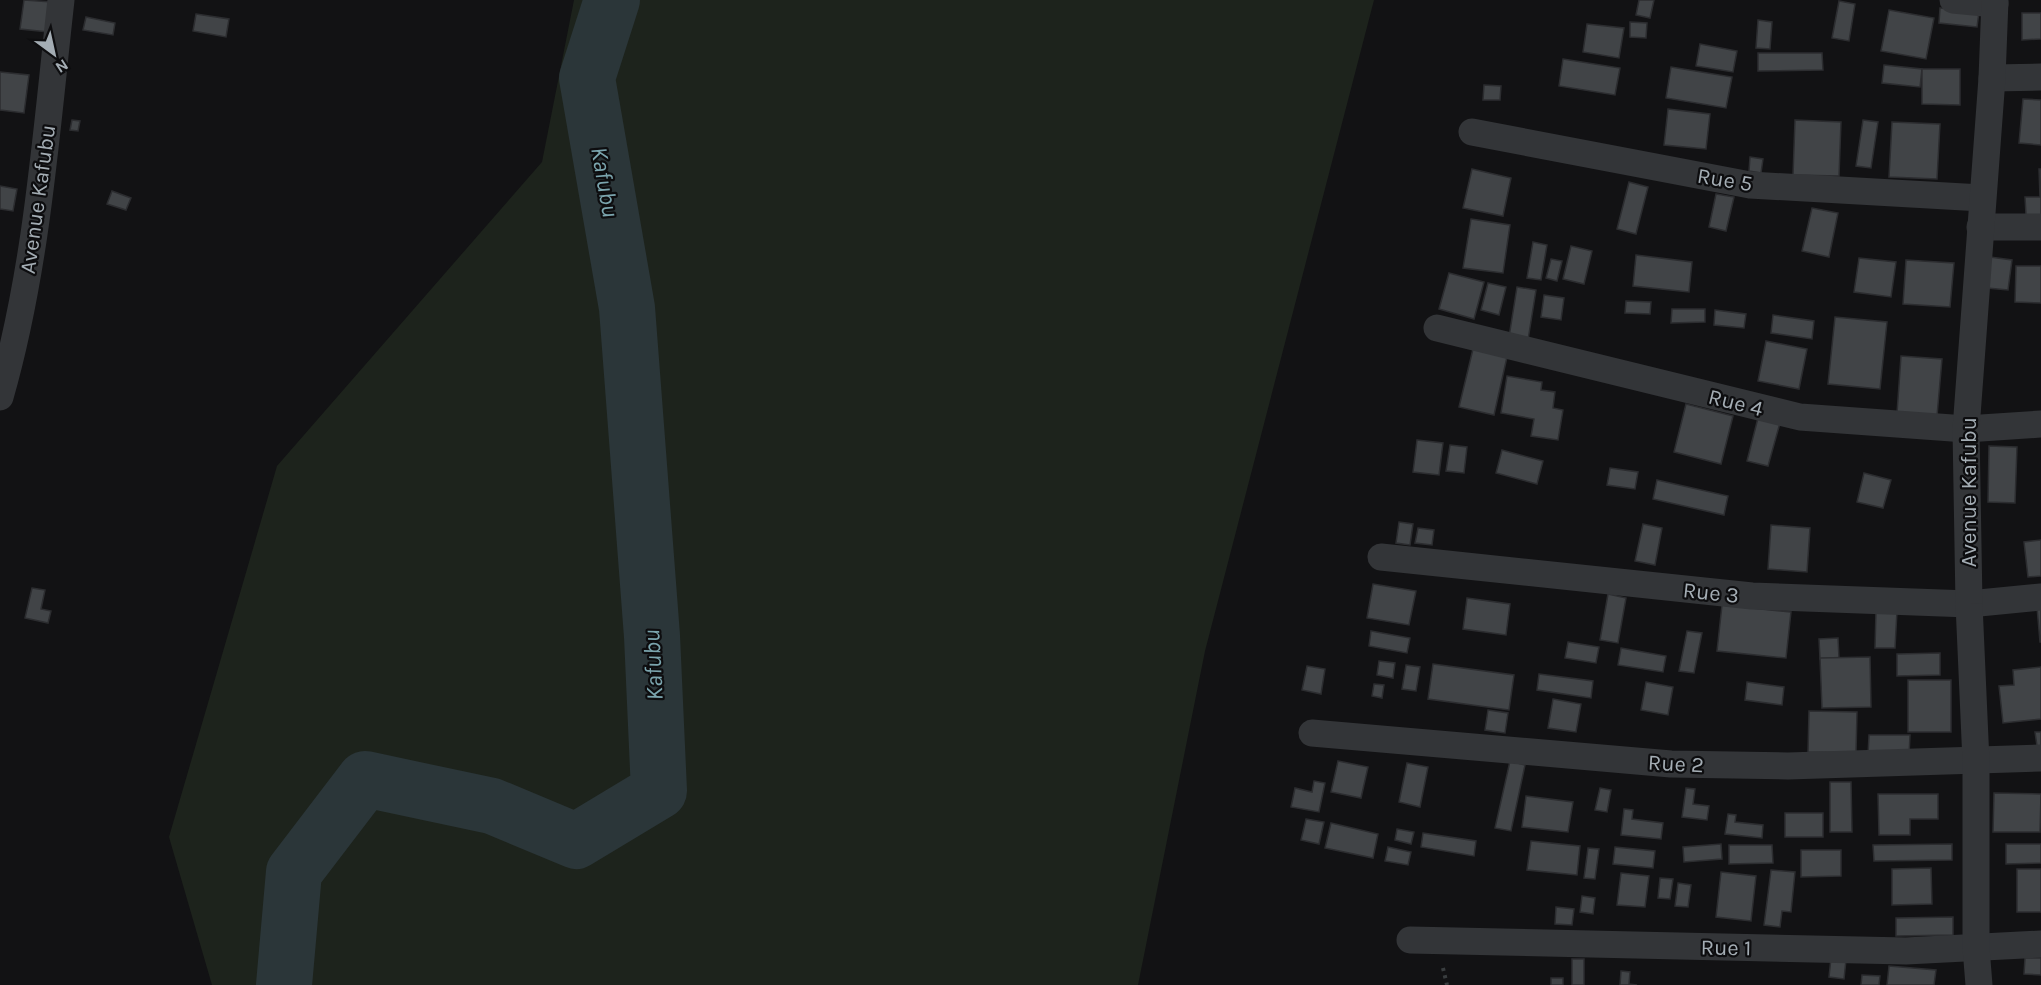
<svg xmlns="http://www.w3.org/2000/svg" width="2041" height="985" font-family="Karla,sans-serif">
<rect width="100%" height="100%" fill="#121214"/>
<polygon fill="#1d231c" points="574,0 1374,0 1205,651 1138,985 212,985 169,837 277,466 542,162"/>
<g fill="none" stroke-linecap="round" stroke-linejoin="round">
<polyline stroke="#2b3639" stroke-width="56" points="284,985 294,872 365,779 492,806 576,841 659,791 652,636 627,308 587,78 612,0"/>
</g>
<g fill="#414447" stroke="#2c2d30" stroke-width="1.5">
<polygon points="24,0 52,2 48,32 20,29"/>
<polygon points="1639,0 1654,0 1650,18 1636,15"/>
<polygon points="1839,1 1855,4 1849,41 1832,38"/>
<polygon points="1940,8 1979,12 1977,27 1939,23"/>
<polygon points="1889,10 1934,18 1926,59 1881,51"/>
<polygon points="2022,13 2041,13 2041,39 2022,40"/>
<polygon points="196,14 229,19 226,37 193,31"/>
<polygon points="86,17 115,23 113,35 83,30"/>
<polygon points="1758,20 1772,22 1770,49 1756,48"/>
<polygon points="1630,22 1647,23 1646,38 1630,37"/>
<polygon points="1587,24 1624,28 1619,58 1583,52"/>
<polygon points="1700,44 1737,51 1733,72 1696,66"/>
<polygon points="1758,53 1822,53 1823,70 1758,71"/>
<polygon points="1563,59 1620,68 1615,95 1559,86"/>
<polygon points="1884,65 1922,69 1920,87 1882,83"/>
<polygon points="1671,67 1732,77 1726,108 1666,98"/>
<polygon points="1922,69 1960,69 1960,105 1922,104"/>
<polygon points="0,72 29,75 24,113 0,110"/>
<polygon points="1484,85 1501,86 1500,100 1483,100"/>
<polygon points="2023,99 2041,100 2041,145 2019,143"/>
<polygon points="1668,109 1710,114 1706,149 1664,145"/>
<polygon points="72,120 80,121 78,131 70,130"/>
<polygon points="1795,120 1841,122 1839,176 1793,175"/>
<polygon points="1863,120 1878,122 1871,168 1856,166"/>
<polygon points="1892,122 1940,124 1937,179 1889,177"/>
<polygon points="1750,157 1763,159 1761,173 1749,171"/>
<polygon points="1472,169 1511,178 1503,216 1463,208"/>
<polygon points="2039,169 2041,169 2041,215 2026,215 2025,197 2040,197"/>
<polygon points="1629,182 1648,187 1636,234 1617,229"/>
<polygon points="0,186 17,189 13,211 0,209"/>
<polygon points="112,191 131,198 126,210 107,204"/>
<polygon points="1716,194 1734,197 1726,231 1709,227"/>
<polygon points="1812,208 1838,213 1829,257 1802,251"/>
<polygon points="1471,219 1510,225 1503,273 1463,268"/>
<polygon points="1533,242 1547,245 1541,280 1527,278"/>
<polygon points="1571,246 1592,251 1584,284 1563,279"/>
<polygon points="1636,255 1692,262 1689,292 1633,286"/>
<polygon points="1990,257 2012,260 2008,290 1987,288"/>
<polygon points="1859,258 1896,262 1891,297 1854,292"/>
<polygon points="1551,259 1562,261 1557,281 1546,278"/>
<polygon points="1906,260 1954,263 1950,307 1903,304"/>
<polygon points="2016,266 2041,266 2041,303 2015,302"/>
<polygon points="1449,273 1484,282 1474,319 1439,309"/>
<polygon points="1488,283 1506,287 1499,315 1481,310"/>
<polygon points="1517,287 1536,290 1528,340 1509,337"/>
<polygon points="1544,295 1564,298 1561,320 1541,317"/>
<polygon points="1626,301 1651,302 1650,314 1625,313"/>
<polygon points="1672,309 1705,309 1705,322 1671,323"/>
<polygon points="1715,310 1746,314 1744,328 1714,325"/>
<polygon points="1773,315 1814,321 1812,339 1771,333"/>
<polygon points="1835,317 1887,322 1880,389 1828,384"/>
<polygon points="1766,341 1807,349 1799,389 1758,381"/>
<polygon points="1473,349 1507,357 1494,415 1459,407"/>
<polygon points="1901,356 1942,359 1937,416 1897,413"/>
<polygon points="1507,376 1542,382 1541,390 1555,392 1553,408 1563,410 1558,440 1531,436 1534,419 1501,413"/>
<polygon points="1686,404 1733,416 1721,464 1674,452"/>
<polygon points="1758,418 1780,423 1768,466 1747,461"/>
<polygon points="1417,440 1443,443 1439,475 1413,472"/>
<polygon points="1450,445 1467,447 1464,473 1446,471"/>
<polygon points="1989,446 2017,447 2015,503 1988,502"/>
<polygon points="1502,450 1543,461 1537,484 1496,473"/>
<polygon points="1610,468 1638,472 1635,489 1607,485"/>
<polygon points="1864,473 1891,480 1883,508 1857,502"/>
<polygon points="1657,480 1728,496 1724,515 1653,499"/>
<polygon points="1399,522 1413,524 1410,545 1396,543"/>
<polygon points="1643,524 1662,528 1655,565 1635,561"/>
<polygon points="1771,525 1810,528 1807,572 1768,569"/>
<polygon points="1418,528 1434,530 1432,545 1415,543"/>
<polygon points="2041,540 2041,576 2028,577 2024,542"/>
<polygon points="1373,584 1416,591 1409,625 1367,618"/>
<polygon points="32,588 45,590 41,609 51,611 48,623 25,618"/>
<polygon points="1608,594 1626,598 1618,643 1600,640"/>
<polygon points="1467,598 1510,604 1506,635 1463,629"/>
<polygon points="1722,605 1791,612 1786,658 1717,651"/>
<polygon points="2037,607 2041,607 2041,642 2040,642"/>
<polygon points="1876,610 1897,611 1895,648 1875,648"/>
<polygon points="1371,631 1410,638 1407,653 1369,646"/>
<polygon points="1687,631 1702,633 1694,673 1679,671"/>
<polygon points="1838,638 1839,658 1820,659 1819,639"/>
<polygon points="1568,642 1599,647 1596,663 1565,658"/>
<polygon points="1621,648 1666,656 1663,672 1618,665"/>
<polygon points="1940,653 1940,675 1897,676 1897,654"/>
<polygon points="1870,657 1871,707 1822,708 1820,658"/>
<polygon points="1379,661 1395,663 1393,678 1377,675"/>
<polygon points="1433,664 1514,675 1509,710 1428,699"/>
<polygon points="1406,665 1420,667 1416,691 1402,689"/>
<polygon points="1307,666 1325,669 1321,694 1302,690"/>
<polygon points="2041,667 2041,719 2003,723 1999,686 2014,685 2013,670"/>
<polygon points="1539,674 1593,681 1591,698 1537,690"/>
<rect x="1908" y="680" width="43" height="52"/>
<polygon points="1646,682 1673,687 1668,715 1641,710"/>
<polygon points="1747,682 1784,687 1782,705 1745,700"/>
<polygon points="1374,684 1384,685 1382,698 1372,696"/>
<polygon points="1553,699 1581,704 1576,732 1548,728"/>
<polygon points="1488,710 1508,713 1505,733 1485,730"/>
<polygon points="1809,711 1857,712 1856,753 1808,752"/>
<polygon points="2035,732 2041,732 2041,746 2037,746"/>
<polygon points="1869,735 1910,735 1909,756 1868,755"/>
<polygon points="1338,761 1368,767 1361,798 1331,792"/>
<polygon points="1510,761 1525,765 1511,831 1495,828"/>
<polygon points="1407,763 1428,767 1420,807 1399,802"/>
<polygon points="1314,781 1325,783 1319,812 1291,807 1295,788 1312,792"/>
<polygon points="1830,782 1851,782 1852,832 1830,832"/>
<polygon points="1600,788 1611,790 1607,812 1595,810"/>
<polygon points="1686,788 1695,789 1693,804 1709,806 1707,820 1682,817"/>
<polygon points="1994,793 2041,794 2040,832 1993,832"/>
<polygon points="1878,794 1938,794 1938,819 1910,819 1910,835 1879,835"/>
<polygon points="1526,796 1573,802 1568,832 1522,827"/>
<polygon points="1624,809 1633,810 1632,819 1663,823 1661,839 1621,835"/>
<rect x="1785" y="813" width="38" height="24"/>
<polygon points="1728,814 1736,815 1735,822 1763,825 1762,838 1725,834"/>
<polygon points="1306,819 1324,822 1319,844 1301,840"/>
<polygon points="1331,823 1378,834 1373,858 1325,848"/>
<polygon points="1397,829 1414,832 1411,844 1395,840"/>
<polygon points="1423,833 1476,841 1474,856 1421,847"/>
<polygon points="1531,841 1580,846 1577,875 1527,870"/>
<polygon points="1721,844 1722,859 1684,862 1683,847"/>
<polygon points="1952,844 1952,860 1874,861 1873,845"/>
<polygon points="2006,844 2041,844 2041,863 2006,864"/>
<polygon points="1729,845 1772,845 1773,863 1729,864"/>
<polygon points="1388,847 1411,852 1408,865 1385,861"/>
<polygon points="1615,847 1655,851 1653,868 1613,864"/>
<polygon points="1588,848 1599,849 1595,879 1584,878"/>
<polygon points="1801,850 1841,850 1841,876 1801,877"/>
<polygon points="1931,868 1932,904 1892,905 1892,869"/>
<rect x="2017" y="869" width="24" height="43"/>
<polygon points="1771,870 1795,872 1791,912 1782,911 1780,927 1764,925"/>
<polygon points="1721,872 1756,876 1751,921 1716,917"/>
<polygon points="1621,873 1649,876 1645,907 1617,905"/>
<polygon points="1660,878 1673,879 1670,899 1658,898"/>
<polygon points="1678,883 1691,885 1688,907 1675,906"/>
<polygon points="1582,896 1595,898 1593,914 1580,912"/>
<polygon points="1556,907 1574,909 1572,925 1555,924"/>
<polygon points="1953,917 1953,935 1896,936 1896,918"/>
<polygon points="1831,958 1846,960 1844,979 1829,977"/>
<polygon points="2025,958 2041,958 2041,975 2024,974"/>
<rect x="1572" y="959" width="12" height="26"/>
<polygon points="1889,966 1936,970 1934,985 1887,985"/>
<polygon points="1621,971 1630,972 1629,984 1637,985 1620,985"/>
<polygon points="1862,975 1880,976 1879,985 1861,985"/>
<rect x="1551" y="978" width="12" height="7"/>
</g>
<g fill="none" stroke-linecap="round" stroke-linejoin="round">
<polyline stroke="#393d3f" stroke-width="4" stroke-dasharray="3 4.5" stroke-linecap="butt" points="1443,968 1447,985"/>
<g stroke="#333538" stroke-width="27">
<polyline points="1953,0 1995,4"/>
<polyline points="1992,78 2041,77"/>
<polyline points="1472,132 1750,185 1982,198"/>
<polyline points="1980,227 2041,227"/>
<polyline points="1437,328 1800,417 1966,429 2041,424"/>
<path d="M0 397C37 268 46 133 61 0"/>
<polyline points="1381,557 1752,596 1969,604 2041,597"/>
<polyline points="1312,733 1671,764 1788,766 2041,758"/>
<polyline points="1410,940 1906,951 2041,944"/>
<polyline points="1979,985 1976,948 1976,762 1969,604 1966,429 1992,78 1995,0"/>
</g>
</g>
<g text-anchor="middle" stroke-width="4.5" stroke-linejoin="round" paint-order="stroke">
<g font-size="22" fill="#a4adb4" stroke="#0d0d0f">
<text transform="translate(1725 179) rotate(9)" y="8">Rue 5</text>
<text transform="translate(37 199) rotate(-82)" y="8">Avenue Kafubu</text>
<text transform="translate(1736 402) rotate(14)" y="8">Rue 4</text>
<text transform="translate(1968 492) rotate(-90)" y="8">Avenue Kafubu</text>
<text transform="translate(1711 592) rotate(6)" y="8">Rue 3</text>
<text transform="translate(1676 763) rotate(3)" y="8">Rue 2</text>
<text transform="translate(1726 947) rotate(1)" y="8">Rue 1</text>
</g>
<g font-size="24" font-style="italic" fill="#7ba5ae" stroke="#0d0d0f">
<text transform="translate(605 182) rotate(80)" y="8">Kafubu</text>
<text transform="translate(653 665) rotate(-93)" y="8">Kafubu</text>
</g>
</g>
<g transform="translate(54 54) rotate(147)" stroke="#0d0d0f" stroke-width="4.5" paint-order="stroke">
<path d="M0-4.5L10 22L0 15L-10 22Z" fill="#a4adb4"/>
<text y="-9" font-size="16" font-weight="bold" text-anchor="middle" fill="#a4adb4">N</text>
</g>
</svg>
